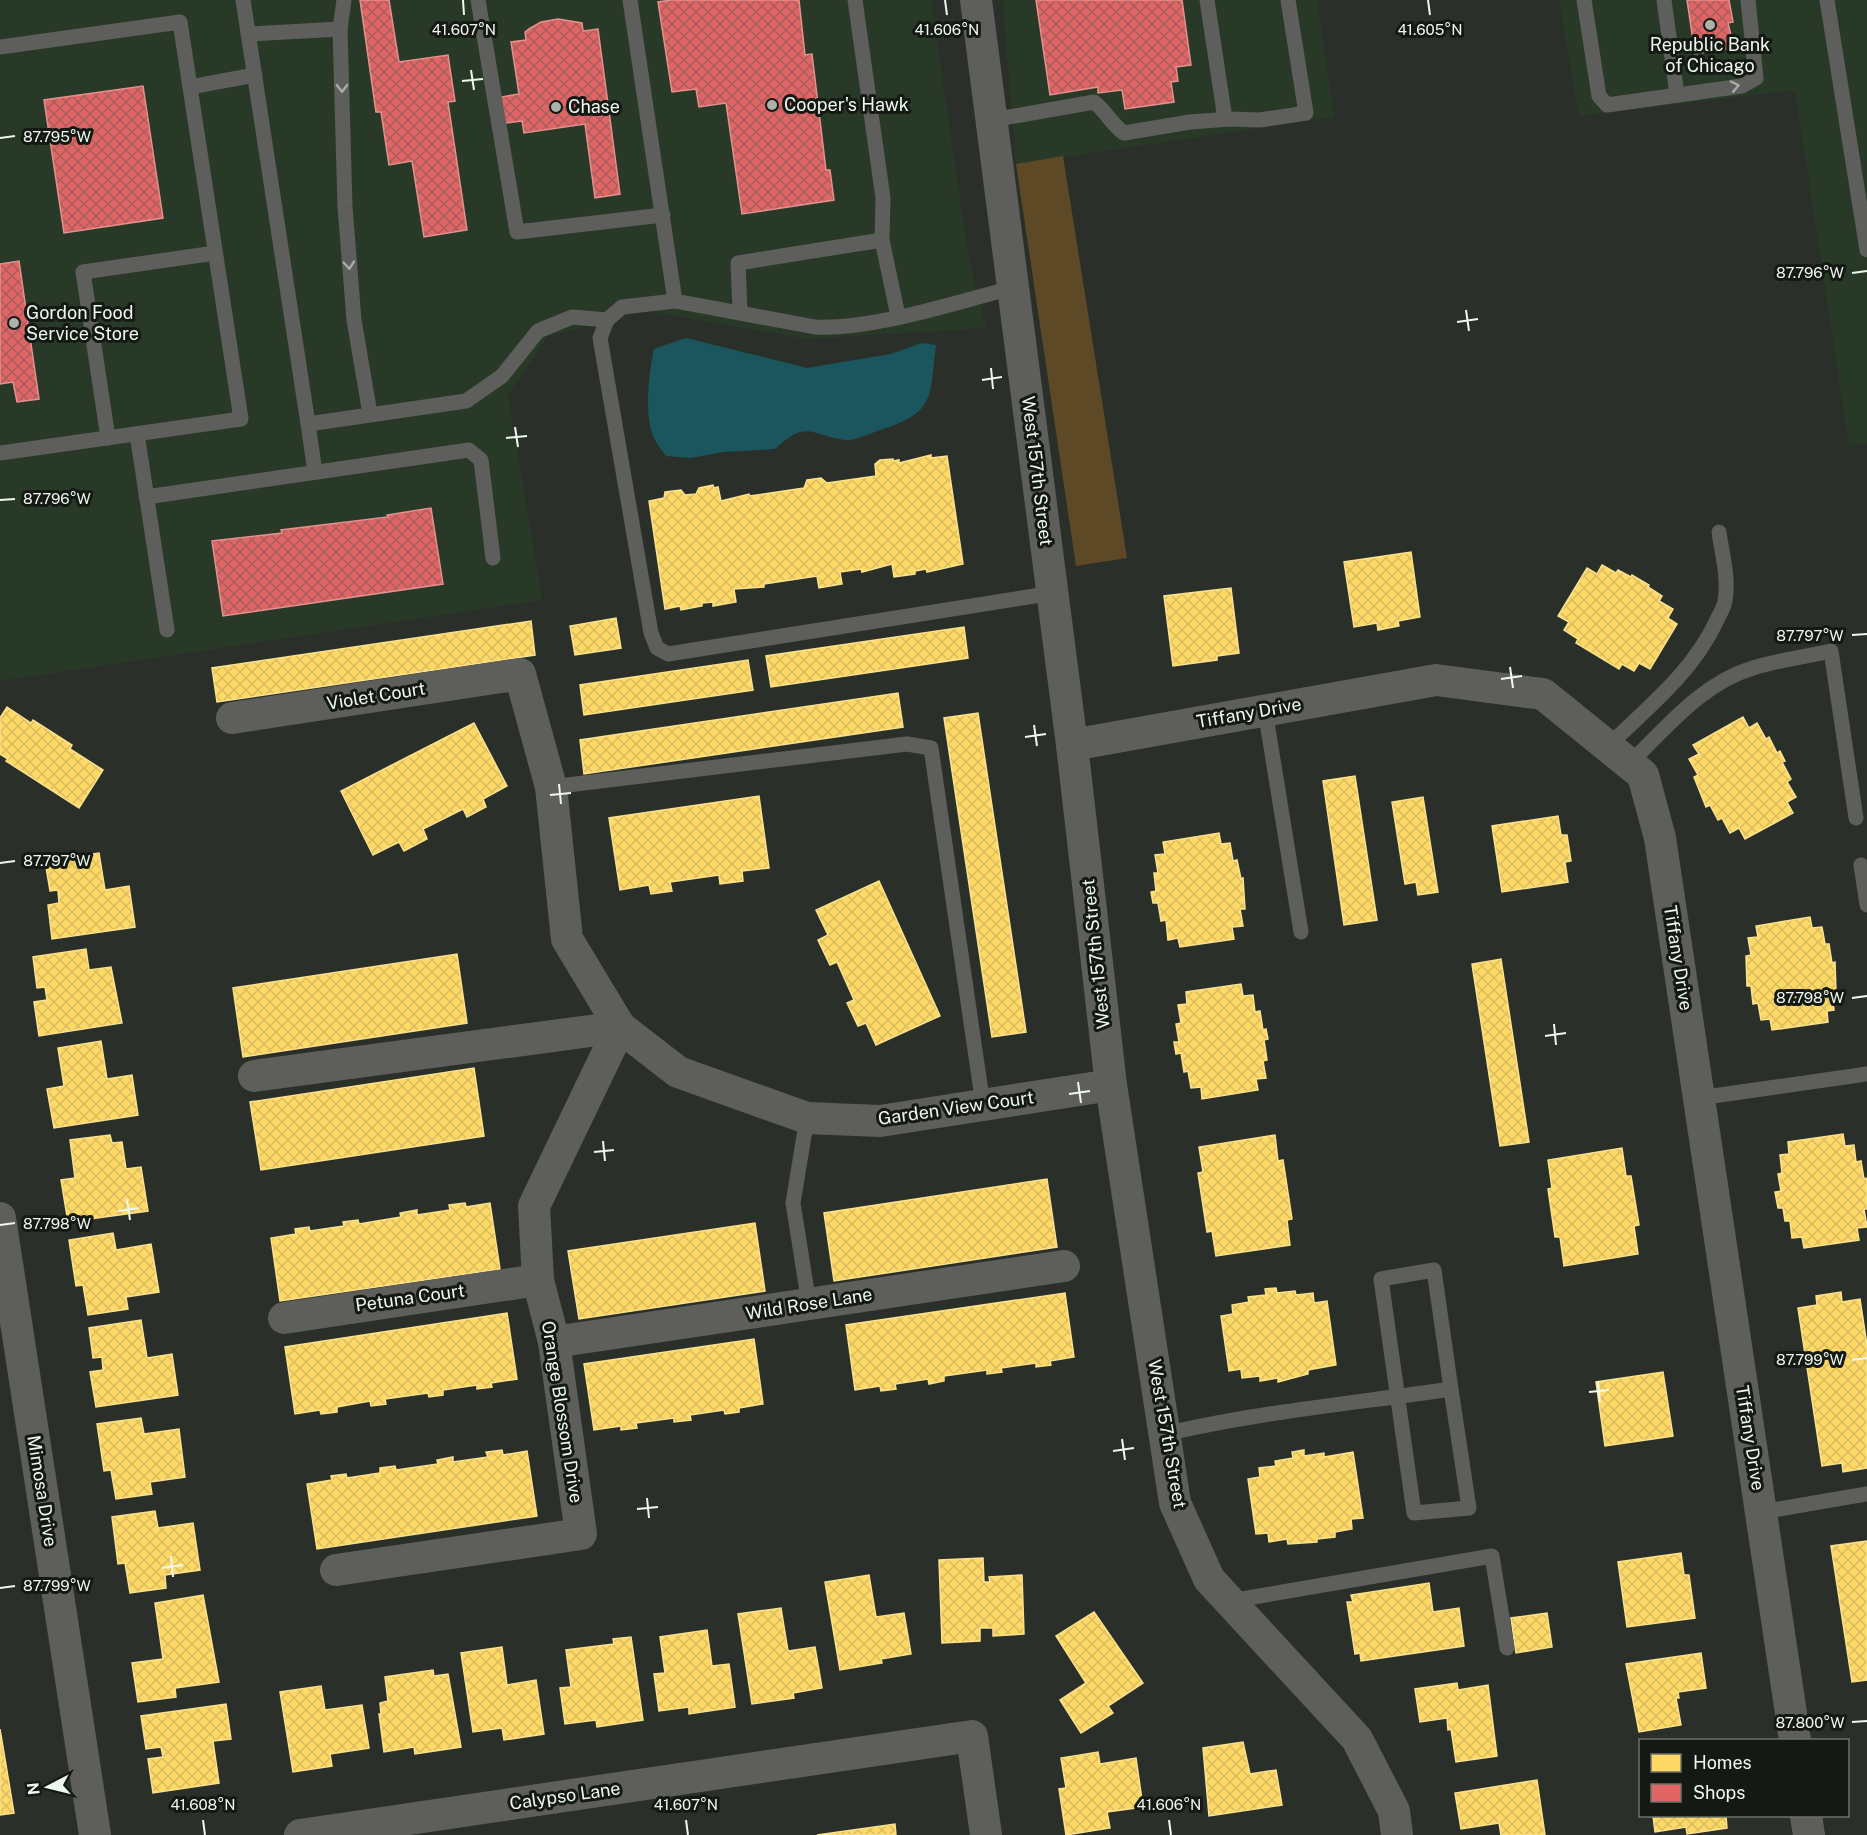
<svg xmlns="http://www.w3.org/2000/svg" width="1867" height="1835" font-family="'Public Sans',sans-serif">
<defs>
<pattern id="homes-cross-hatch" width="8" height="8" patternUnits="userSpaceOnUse" patternTransform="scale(1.5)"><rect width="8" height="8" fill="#ffd966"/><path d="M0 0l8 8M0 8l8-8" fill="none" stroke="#dabc60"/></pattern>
<pattern id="shops-cross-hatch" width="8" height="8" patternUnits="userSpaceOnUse" patternTransform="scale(1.5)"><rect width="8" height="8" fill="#e06666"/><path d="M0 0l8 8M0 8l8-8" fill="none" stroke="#ab5c5c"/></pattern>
</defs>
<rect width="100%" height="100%" fill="#2a3029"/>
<g fill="#293928">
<polygon points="0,0 931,0 968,254 986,328 807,339 648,311 548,336 508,395 542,600 0,681"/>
<polygon points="1003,0 1317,0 1334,117 1016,164"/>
<polygon points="1559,0 1867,0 1867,443 1849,445 1795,90 1579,116"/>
</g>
<polygon fill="#5d4926" points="1063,156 1127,558 1076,566 1016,164"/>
<path fill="#1b565f" d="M686 338 807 368 891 354 922 343 936 345C929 397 937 412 880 430 871 433 855 441 845 440 810 435 807 419 775 449L723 452 691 458 666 456C662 450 656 443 653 436 644 414 649 371 654 349Z"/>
<g fill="url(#homes-cross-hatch)" stroke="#fae28f" stroke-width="1.5">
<polygon points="931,455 931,458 947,456 963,564 927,572 926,569 915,571 915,574 894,577 892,564 862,572 861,569 840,572 842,584 819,588 817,576 764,584 764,587 734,589 736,602 713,606 713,602 702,603 702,606 681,610 680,606 665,609 649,501 664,498 665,492 681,490 685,495 696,494 699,488 713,485 714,488 718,487 721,501 749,494 750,496 804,488 807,480 821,478 827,483 876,476 875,464 880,460 893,459 893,461 899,460 899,463"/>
<polygon points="1411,552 1420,617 1398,621 1399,626 1378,630 1377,623 1354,627 1344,562"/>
<polygon points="1602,565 1616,573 1618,570 1631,577 1632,575 1649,585 1648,587 1662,596 1659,601 1673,609 1668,618 1677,624 1650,669 1639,663 1634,671 1622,664 1619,669 1576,643 1578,639 1564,630 1569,622 1558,616 1587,568 1597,574"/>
<polygon points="1231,588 1239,653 1217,656 1217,660 1173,666 1164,596"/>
<polygon points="616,618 621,648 575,655 570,626"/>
<polygon points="531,621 535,655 217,702 212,668"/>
<polygon points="964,627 968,658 771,687 766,656"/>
<polygon points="748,660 753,690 584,715 580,685"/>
<polygon points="898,693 903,727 584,774 580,740"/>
<polygon points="7,707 31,723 33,720 72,745 70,749 103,770 79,808 6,761 8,759 0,754 0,718"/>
<polygon points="978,713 1026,1032 992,1037 944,718"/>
<polygon points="1743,717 1749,728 1757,723 1766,739 1769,737 1777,753 1780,751 1785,761 1782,762 1791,779 1787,782 1796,797 1787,802 1793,813 1745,839 1739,828 1730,833 1722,818 1718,820 1710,805 1706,807 1694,777 1698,775 1689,759 1699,754 1693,745"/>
<polygon points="474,723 507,786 483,799 486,807 467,817 463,809 423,829 427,839 404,851 399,842 373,855 341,791"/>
<polygon points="1355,776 1377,920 1344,925 1323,781"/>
<polygon points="759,796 769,868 742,871 743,881 720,884 719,875 670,882 672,891 651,894 649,885 620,890 609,818"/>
<polygon points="1423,797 1438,892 1418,895 1416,882 1405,884 1392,802"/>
<polygon points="1558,816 1561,835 1567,835 1571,861 1565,862 1568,882 1502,892 1492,826"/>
<polygon points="1219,833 1221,844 1230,843 1233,861 1237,860 1241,879 1243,878 1245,909 1240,909 1243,926 1232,927 1234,939 1180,947 1178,938 1168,940 1166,920 1161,921 1158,903 1153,903 1151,892 1156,891 1154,873 1158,873 1155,855 1165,854 1163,842"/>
<polygon points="99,853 105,890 129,886 135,927 52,939 48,905 59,903 58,890 50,891 45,861"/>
<polygon points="879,881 940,1016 876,1045 866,1023 858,1026 847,1003 854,1000 837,962 830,965 818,940 828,935 816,910"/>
<polygon points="1810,917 1812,928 1822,927 1825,944 1829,944 1832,963 1835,962 1836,992 1832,992 1834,1010 1827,1011 1828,1022 1772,1030 1770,1019 1761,1020 1758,1003 1753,1004 1751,986 1747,986 1746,956 1751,955 1748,938 1758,937 1756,926"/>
<polygon points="86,949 89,970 111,967 122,1023 39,1036 34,1002 47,1000 45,987 37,988 33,957"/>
<polygon points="457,954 467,1023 243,1057 233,988"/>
<polygon points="1501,959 1529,1142 1500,1146 1472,964"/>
<polygon points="1241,984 1243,996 1253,995 1255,1012 1260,1011 1263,1030 1266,1029 1268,1039 1264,1040 1267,1060 1263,1061 1266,1078 1256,1079 1258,1090 1202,1099 1201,1087 1191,1088 1188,1071 1184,1072 1181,1053 1176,1054 1174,1042 1179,1042 1176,1024 1181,1023 1178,1005 1187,1004 1186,992"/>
<polygon points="101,1041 107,1079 132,1075 138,1115 54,1128 47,1089 64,1086 58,1048"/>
<polygon points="474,1068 484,1136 261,1170 250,1102"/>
<polygon points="1843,1134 1845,1146 1854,1145 1856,1162 1861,1161 1864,1179 1867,1178 1867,1209 1864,1209 1867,1227 1857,1228 1859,1240 1804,1248 1802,1237 1792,1238 1790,1221 1785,1221 1783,1208 1778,1208 1775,1192 1781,1191 1778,1174 1782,1173 1780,1155 1789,1154 1788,1142"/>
<polygon points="110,1135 112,1143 122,1142 126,1169 141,1167 148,1211 68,1222 61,1180 75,1178 70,1140"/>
<polygon points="1275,1135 1278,1161 1283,1160 1292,1219 1287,1220 1290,1245 1216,1256 1212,1231 1207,1232 1198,1173 1203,1172 1199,1147"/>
<polygon points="1622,1148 1626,1176 1631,1176 1639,1225 1634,1226 1638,1254 1564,1266 1560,1237 1555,1237 1548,1189 1552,1188 1548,1160"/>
<polygon points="1047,1179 1057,1247 834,1281 824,1213"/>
<polygon points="465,1203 466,1207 490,1203 500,1269 280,1301 271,1238 296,1234 295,1229 309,1227 310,1231 344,1226 343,1222 358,1220 359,1224 401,1217 400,1213 417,1210 417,1215 450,1210 449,1205"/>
<polygon points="755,1223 765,1291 579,1319 568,1251"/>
<polygon points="113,1233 116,1250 151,1244 159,1292 126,1297 128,1309 88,1315 83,1285 76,1286 69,1240"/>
<polygon points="1276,1288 1277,1293 1295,1291 1296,1295 1313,1293 1314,1303 1327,1301 1336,1365 1308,1370 1308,1374 1278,1382 1278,1378 1260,1381 1260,1376 1242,1378 1241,1369 1229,1371 1221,1316 1233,1314 1232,1305 1249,1302 1248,1297 1266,1295 1265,1289"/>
<polygon points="1841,1292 1842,1302 1860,1299 1867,1345 1867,1468 1843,1472 1842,1463 1822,1466 1798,1308 1817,1305 1816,1296"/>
<polygon points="1065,1293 1074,1357 1050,1361 1051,1365 1036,1367 1036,1363 1001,1368 1002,1372 987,1374 987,1370 944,1376 944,1381 929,1384 928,1379 895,1384 896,1389 881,1391 880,1386 855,1390 846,1325"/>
<polygon points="507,1313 517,1379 491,1383 492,1387 477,1389 477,1385 443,1390 443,1395 429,1397 428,1393 385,1399 386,1404 371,1406 370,1401 337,1407 337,1412 321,1414 320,1410 295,1414 285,1347"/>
<polygon points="141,1320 147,1358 172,1354 178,1395 96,1407 90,1372 103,1370 102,1357 93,1358 89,1328"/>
<polygon points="754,1339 763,1404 739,1408 739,1412 725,1414 724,1410 690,1415 691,1420 674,1422 674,1418 636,1423 637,1428 621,1430 621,1426 594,1430 584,1364"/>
<polygon points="1663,1372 1673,1436 1605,1446 1596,1382"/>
<polygon points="141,1418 144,1434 179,1429 185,1477 150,1482 152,1494 116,1499 111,1470 104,1471 97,1424"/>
<polygon points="502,1450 503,1455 527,1451 537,1516 317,1549 307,1484 332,1480 331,1476 346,1474 347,1478 380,1473 380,1468 395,1466 396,1470 438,1464 437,1460 453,1457 453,1462 488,1457 486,1452"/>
<polygon points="1304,1450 1304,1456 1324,1453 1324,1457 1353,1452 1363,1518 1351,1519 1352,1529 1335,1532 1335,1537 1317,1539 1317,1542 1288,1544 1287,1539 1269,1542 1268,1533 1256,1534 1248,1479 1260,1477 1259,1468 1276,1466 1275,1461 1293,1458 1292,1452"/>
<polygon points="155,1511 158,1528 193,1523 200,1570 165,1575 166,1588 130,1593 125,1563 118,1564 112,1517"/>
<polygon points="1867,1541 1867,1680 1852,1682 1831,1546"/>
<polygon points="1681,1553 1684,1575 1689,1575 1695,1618 1627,1627 1618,1562"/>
<polygon points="983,1558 984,1582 990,1582 989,1577 1022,1575 1024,1634 993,1636 993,1628 980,1628 980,1641 942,1643 939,1560"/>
<polygon points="869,1575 876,1617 904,1613 911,1654 881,1659 882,1663 840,1670 825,1582"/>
<polygon points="1429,1583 1433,1612 1459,1608 1464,1646 1361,1661 1360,1653 1355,1654 1347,1602 1353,1602 1351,1595"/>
<polygon points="203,1595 219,1682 175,1688 176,1697 138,1702 132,1663 163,1659 155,1603"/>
<polygon points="781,1608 788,1651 815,1647 822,1688 793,1693 794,1698 752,1704 738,1614"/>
<polygon points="1094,1612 1143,1683 1108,1706 1113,1713 1081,1733 1060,1700 1086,1683 1056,1636"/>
<polygon points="1547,1613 1552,1647 1516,1653 1511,1618"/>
<polygon points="707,1630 712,1666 729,1664 735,1707 689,1714 689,1707 659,1711 654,1674 665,1673 660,1637"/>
<polygon points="631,1637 643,1720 597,1727 596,1720 565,1724 560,1688 571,1687 566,1650 614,1644 613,1639"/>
<polygon points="502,1647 507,1685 536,1680 544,1734 504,1740 502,1728 473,1732 461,1653"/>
<polygon points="1701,1653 1706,1688 1678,1692 1679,1698 1676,1698 1681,1725 1639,1732 1626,1664"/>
<polygon points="433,1670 434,1676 448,1674 461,1747 415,1754 414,1747 384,1752 379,1714 381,1714 380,1703 388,1701 385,1677"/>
<polygon points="1457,1683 1458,1690 1488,1685 1497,1756 1456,1762 1451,1729 1448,1730 1447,1718 1420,1722 1415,1689"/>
<polygon points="321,1686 325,1710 362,1705 369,1748 330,1754 332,1766 293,1772 280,1692"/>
<polygon points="226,1704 231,1739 213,1741 219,1783 153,1793 148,1759 163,1757 161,1747 146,1749 141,1716"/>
<polygon points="0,1729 14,1813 0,1815"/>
<polygon points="1243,1742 1250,1774 1276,1770 1282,1805 1209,1816 1203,1748"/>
<polygon points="1098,1752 1100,1764 1136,1758 1143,1807 1107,1812 1110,1828 1066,1835 1059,1789 1066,1788 1061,1758"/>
<polygon points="1537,1780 1545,1835 1501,1835 1499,1823 1461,1829 1455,1793"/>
<polygon points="1653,1816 1726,1816 1727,1828 1687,1834 1686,1827 1655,1832"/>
<polygon points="895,1824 896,1835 817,1835"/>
</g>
<g fill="url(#shops-cross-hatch)" stroke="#e4928f" stroke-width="1.5">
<polygon points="360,0 389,0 399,62 448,55 455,101 448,102 467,230 424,237 412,161 389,165 381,112 376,112"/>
<polygon points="671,0 799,0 805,55 812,54 826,170 830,170 834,200 742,214 726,103 699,107 696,89 672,92 658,2"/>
<polygon points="1036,0 1182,0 1191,65 1176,67 1178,81 1171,82 1174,102 1125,109 1122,90 1098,93 1098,87 1050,95"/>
<polygon points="1687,0 1729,0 1733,22 1728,23 1734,48 1695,54"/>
<polygon points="558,19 582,23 583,31 598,29 620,194 595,198 585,124 524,133 522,121 506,123 504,118 501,97 519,94 511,42 526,40 525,32 529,29 541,22"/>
<polygon points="143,86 163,218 64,233 44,100"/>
<polygon points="19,261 39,399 17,402 13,382 0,384 0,264"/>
<polygon points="431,508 443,584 223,616 212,541 282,533 281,530 388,517 387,515"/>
</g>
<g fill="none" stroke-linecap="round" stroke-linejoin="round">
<g stroke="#5e5f5c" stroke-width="15">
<polyline points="243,0 308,424 466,401 502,376 538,331 572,317 607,320"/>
<polyline points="344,0 340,29 345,207 354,320 370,414"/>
<polyline points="478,0 517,232 663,215"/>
<polyline points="630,0 675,301"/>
<polyline points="855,0 883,198 882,240"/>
<polyline points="1207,0 1225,119"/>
<polyline points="1584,0 1599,96 1607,105 1742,86 1756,78 1748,0"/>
<polyline points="1664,0 1677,95"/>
<polyline points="1827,0 1867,250"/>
<polyline points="248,34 340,29"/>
<polyline points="0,47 180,22 241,419 0,453"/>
<polyline points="190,87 255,75"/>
<path d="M992 120 1094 102C1106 111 1111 124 1124 133L1190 122 1230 119 1260 120 1306 113 1288 0"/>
<path d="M1013 288C955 302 874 330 815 327L675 301 622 307 607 320 600 338 651 633 657 648 668 654 1053 593"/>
<polyline points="740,311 738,263 882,240 898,316"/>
<polyline points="308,424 315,472"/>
<polyline points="137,434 167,630"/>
<polyline points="108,438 83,272 215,253"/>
<polyline points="146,497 469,450 481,460 493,558"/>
<polyline points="1265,710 1301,932"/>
<path d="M1607 747C1647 708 1692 673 1716 622 1719 615 1724 608 1725 601 1729 578 1722 554 1719 532"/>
<path d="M1629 764C1666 728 1702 683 1753 668 1778 660 1805 657 1831 651L1856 818"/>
<polyline points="551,787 907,744 931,748 983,1105"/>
<polyline points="1861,865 1867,905"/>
<polyline points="1699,1098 1867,1074"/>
<polyline points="807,1118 793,1203 809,1304"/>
<path d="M1165 1434C1258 1412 1356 1403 1451 1389L1469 1508 1414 1513 1381 1279 1434 1270 1451 1389"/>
<polyline points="1761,1512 1867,1494"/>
<polyline points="1230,1601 1492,1556 1507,1648"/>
</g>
<g stroke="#5e5f5c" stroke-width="32">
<polyline points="976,0 1072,745 1111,1085 1175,1503 1209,1579 1357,1739 1394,1811 1397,1835"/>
<polyline points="232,718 520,674 551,787 567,939 620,1027 678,1072 807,1118 880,1121 1111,1085"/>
<polyline points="1072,745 1436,680 1543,694 1643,775 1660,838 1795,1740"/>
<polyline points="254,1076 620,1027"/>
<polyline points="0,1218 95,1835"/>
<polyline points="284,1318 538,1280"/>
<polyline points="554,1342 1064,1266"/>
<polyline points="336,1570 581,1534 554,1342 538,1280 534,1206 620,1027"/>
<polyline points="1806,1816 1809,1835"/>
<polyline points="300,1835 972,1736 986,1835"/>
</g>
</g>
<defs><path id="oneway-chevron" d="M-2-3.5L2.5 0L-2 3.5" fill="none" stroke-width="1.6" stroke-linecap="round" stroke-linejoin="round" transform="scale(1.5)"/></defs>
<g stroke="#a6aca6">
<use href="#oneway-chevron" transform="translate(1735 86) rotate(-12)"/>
<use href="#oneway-chevron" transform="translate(342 88) rotate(89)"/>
<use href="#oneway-chevron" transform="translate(349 265) rotate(85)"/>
</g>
<path fill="none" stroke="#eff8ef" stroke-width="2" d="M463 0 464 15M945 0 947 15M1428 0 1430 15M471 70 474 90M462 81 483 79M0 138 15 136M1852 273 1867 271M1466 310 1469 331M1457 322 1478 319M991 368 993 389M982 380 1002 377M515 427 518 447M506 438 527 436M0 500 15 499M1852 635 1867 634M1510 667 1513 688M1501 679 1522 676M1034 725 1037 746M1025 737 1046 734M559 784 561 804M550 795 571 793M0 863 15 861M1852 998 1867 996M1554 1024 1556 1045M1545 1036 1566 1033M1078 1082 1081 1103M1069 1094 1090 1091M603 1141 605 1161M594 1152 614 1150M127 1199 130 1220M118 1211 139 1208M0 1225 15 1223M1852 1360 1867 1358M1598 1381 1600 1402M1589 1392 1609 1390M1122 1439 1125 1460M1113 1451 1134 1448M647 1498 649 1518M637 1509 658 1507M171 1556 173 1577M162 1568 183 1565M0 1588 15 1586M1852 1722 1867 1721M203 1820 205 1835M686 1820 688 1835M1169 1820 1171 1835"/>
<g fill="#aab2aa" stroke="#141913" stroke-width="2">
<circle cx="1710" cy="25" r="6"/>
<circle cx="772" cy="105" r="6"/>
<circle cx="556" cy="107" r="6"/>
<circle cx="14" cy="323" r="6"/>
</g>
<g text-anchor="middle" stroke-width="6" stroke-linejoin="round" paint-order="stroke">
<g font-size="18" fill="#eff8ef" stroke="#141913" text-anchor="start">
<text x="1710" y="51" text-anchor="middle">Republic Bank<tspan x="1710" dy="21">of Chicago</tspan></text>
<text x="784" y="111">Cooper's Hawk</text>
<text x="568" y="113">Chase</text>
<text x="26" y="319">Gordon Food<tspan x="26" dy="21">Service Store</tspan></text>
</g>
<g font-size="18" fill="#eff8ef" stroke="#141913">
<text transform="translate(1037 471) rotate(83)" y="6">West 157th Street</text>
<text transform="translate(376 696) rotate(-9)" y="6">Violet Court</text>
<text transform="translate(1249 713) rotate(-10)" y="6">Tiffany Drive</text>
<text transform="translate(1096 954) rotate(-96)" y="6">West 157th Street</text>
<text transform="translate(1678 958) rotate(81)" y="6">Tiffany Drive</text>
<text transform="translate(956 1108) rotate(-8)" y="6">Garden View Court</text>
<text transform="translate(410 1298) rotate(-8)" y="6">Petuna Court</text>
<text transform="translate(809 1304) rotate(-9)" y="6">Wild Rose Lane</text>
<text transform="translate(562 1412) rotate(81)" y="6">Orange Blossom Drive</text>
<text transform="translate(1167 1434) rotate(80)" y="6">West 157th Street</text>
<text transform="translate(1750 1438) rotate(81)" y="6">Tiffany Drive</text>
<text transform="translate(42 1491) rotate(81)" y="6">Mimosa Drive</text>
<text transform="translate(565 1796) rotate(-8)" y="6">Calypso Lane</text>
</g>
</g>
<g font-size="15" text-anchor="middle" fill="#eff8ef" stroke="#141913" stroke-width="6" stroke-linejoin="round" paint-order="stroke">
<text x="464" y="35">41.607°N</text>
<text x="947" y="35">41.606°N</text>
<text x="1430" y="35">41.605°N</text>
<text x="57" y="142">87.795°W</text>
<text x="1810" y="278">87.796°W</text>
<text x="57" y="504">87.796°W</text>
<text x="1810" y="641">87.797°W</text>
<text x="57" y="866">87.797°W</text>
<text x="1810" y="1003">87.798°W</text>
<text x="57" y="1229">87.798°W</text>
<text x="1810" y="1365">87.799°W</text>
<text x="57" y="1591">87.799°W</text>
<text x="1810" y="1728">87.800°W</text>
<text x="203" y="1810">41.608°N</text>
<text x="686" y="1810">41.607°N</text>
<text x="1169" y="1810">41.606°N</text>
</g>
<rect x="1639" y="1739" width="210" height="78" fill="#141913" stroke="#6c726b" stroke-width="1.5"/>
<rect x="1651" y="1754" width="30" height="18" fill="#ffd966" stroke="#6c726b" stroke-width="1.5"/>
<text x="1693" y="1769" font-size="18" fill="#eff8ef">Homes</text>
<rect x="1651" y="1784" width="30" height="18" fill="#e06666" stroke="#6c726b" stroke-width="1.5"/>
<text x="1693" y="1799" font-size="18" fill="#eff8ef">Shops</text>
<g transform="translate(48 1787) rotate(263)" stroke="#141913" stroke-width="4.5" paint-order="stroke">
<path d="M0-4.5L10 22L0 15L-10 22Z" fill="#eff8ef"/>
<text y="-9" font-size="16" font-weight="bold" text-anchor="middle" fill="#eff8ef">N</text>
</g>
</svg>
